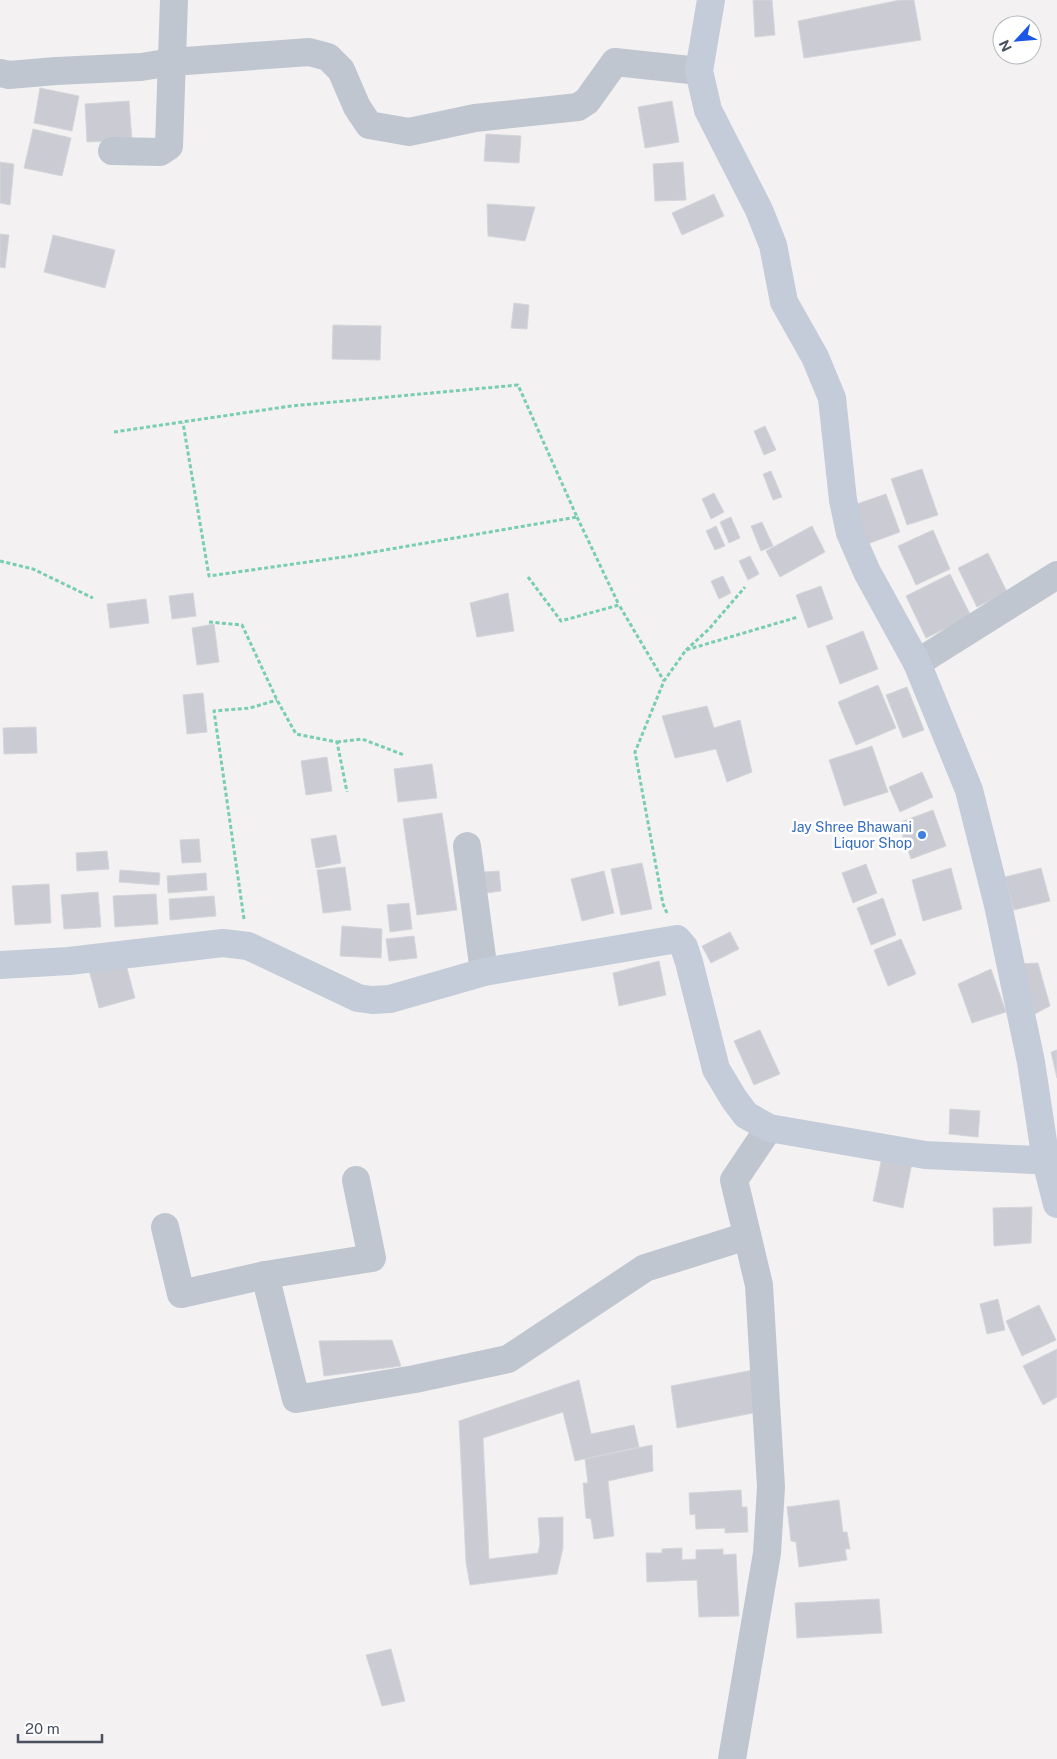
<svg xmlns="http://www.w3.org/2000/svg" width="1057" height="1759" font-family="'Public Sans',sans-serif">
<rect width="100%" height="100%" fill="#f3f1f1"/>
<g fill="#cbccd3" stroke="#d5d6dc">
<polygon points="753,0 772,0 775,35 755,37"/>
<polygon points="900,0 914,0 921,40 804,58 798,21"/>
<polygon points="40,88 79,96 72,131 34,123"/>
<polygon points="129,101 132,140 87,142 85,104"/>
<polygon points="672,101 679,142 645,148 638,107"/>
<polygon points="33,129 71,138 62,176 24,168"/>
<polygon points="486,134 521,136 519,163 484,161"/>
<polygon points="0,162 14,164 10,205 0,203"/>
<polygon points="683,162 686,200 655,201 653,164"/>
<polygon points="714,194 724,216 682,235 672,213"/>
<polygon points="487,204 535,207 525,241 488,236"/>
<polygon points="0,234 9,235 5,268 0,267"/>
<polygon points="53,235 115,250 105,288 44,272"/>
<polygon points="514,303 529,305 527,329 511,328"/>
<polygon points="333,325 381,326 380,360 332,359"/>
<polygon points="765,426 776,450 764,455 754,431"/>
<polygon points="922,469 938,515 907,525 891,479"/>
<polygon points="771,471 782,497 773,500 763,474"/>
<polygon points="714,493 724,512 711,519 702,499"/>
<polygon points="886,494 900,532 862,546 848,507"/>
<polygon points="731,517 740,538 729,543 720,522"/>
<polygon points="762,522 773,546 761,551 751,526"/>
<polygon points="716,526 725,546 715,550 706,531"/>
<polygon points="812,526 825,552 780,577 766,551"/>
<polygon points="933,530 950,569 916,585 898,546"/>
<polygon points="988,553 1007,592 977,607 958,568"/>
<polygon points="750,556 759,574 748,580 739,561"/>
<polygon points="950,574 971,616 926,638 906,596"/>
<polygon points="723,576 731,593 719,599 711,581"/>
<polygon points="821,586 833,619 808,628 796,595"/>
<polygon points="193,593 196,616 172,619 169,596"/>
<polygon points="508,593 514,631 477,637 470,603"/>
<polygon points="146,599 149,623 110,628 107,604"/>
<polygon points="214,624 219,662 197,665 192,628"/>
<polygon points="863,631 878,669 840,684 826,646"/>
<polygon points="878,685 896,728 856,745 838,702"/>
<polygon points="907,687 924,730 903,738 886,695"/>
<polygon points="203,693 207,732 187,734 183,695"/>
<polygon points="707,706 714,728 740,720 752,772 727,782 716,749 675,758 662,716"/>
<polygon points="36,727 37,753 4,754 3,728"/>
<polygon points="872,746 888,792 844,806 829,760"/>
<polygon points="327,757 332,791 306,795 301,761"/>
<polygon points="432,764 437,798 398,802 394,769"/>
<polygon points="922,772 933,797 900,812 889,787"/>
<polygon points="933,810 946,846 911,859 898,823"/>
<polygon points="442,813 457,910 417,915 403,819"/>
<polygon points="336,835 341,863 316,868 311,839"/>
<polygon points="199,839 201,862 182,863 180,840"/>
<polygon points="107,851 109,869 77,871 76,853"/>
<polygon points="642,863 652,909 621,915 611,869"/>
<polygon points="866,864 877,893 853,903 842,873"/>
<polygon points="345,867 351,910 323,913 317,870"/>
<polygon points="951,868 962,909 923,921 912,880"/>
<polygon points="1041,868 1050,901 1014,910 1005,877"/>
<polygon points="120,870 160,873 159,885 119,882"/>
<polygon points="499,871 501,891 486,893 484,872"/>
<polygon points="604,871 614,913 582,921 571,879"/>
<polygon points="206,873 207,890 168,893 167,876"/>
<polygon points="49,884 51,923 15,925 12,886"/>
<polygon points="98,892 101,927 64,929 61,895"/>
<polygon points="156,894 158,924 115,927 113,896"/>
<polygon points="214,896 216,916 170,920 169,899"/>
<polygon points="883,898 896,935 871,945 857,908"/>
<polygon points="409,903 412,929 390,932 387,905"/>
<polygon points="342,926 382,929 381,958 340,956"/>
<polygon points="730,932 739,949 711,963 702,946"/>
<polygon points="414,936 417,958 389,961 386,939"/>
<polygon points="901,939 916,974 888,986 874,950"/>
<polygon points="125,961 135,998 99,1008 89,970"/>
<polygon points="659,961 666,995 619,1006 613,973"/>
<polygon points="1038,963 1050,1006 1029,1017 1016,964"/>
<polygon points="991,969 1006,1012 972,1023 958,984"/>
<polygon points="760,1030 780,1074 754,1085 734,1041"/>
<polygon points="1057,1050 1057,1078 1051,1052"/>
<polygon points="950,1109 980,1111 978,1137 949,1134"/>
<polygon points="882,1157 912,1163 903,1208 873,1201"/>
<polygon points="1032,1207 1031,1243 994,1246 993,1208"/>
<polygon points="998,1299 1005,1330 987,1334 980,1304"/>
<polygon points="1039,1305 1056,1340 1022,1356 1006,1321"/>
<polygon points="392,1340 401,1366 324,1376 319,1341"/>
<polygon points="1057,1349 1057,1397 1043,1405 1023,1366"/>
<polygon points="753,1370 753,1413 677,1428 671,1386"/>
<polygon points="579,1380 591,1434 634,1425 639,1447 575,1461 563,1412 483,1438 489,1559 538,1553 540,1544 538,1518 563,1517 563,1548 557,1574 470,1585 466,1562 459,1421"/>
<polygon points="652,1445 653,1471 608,1481 614,1536 594,1539 591,1519 586,1518 583,1483 588,1483 585,1459"/>
<polygon points="741,1490 742,1507 747,1507 748,1532 725,1533 725,1528 696,1529 695,1514 690,1515 689,1493"/>
<polygon points="839,1500 843,1532 847,1532 850,1549 845,1549 847,1560 799,1567 796,1542 791,1541 787,1507"/>
<polygon points="682,1548 682,1560 696,1559 696,1550 723,1549 723,1555 736,1554 739,1616 699,1617 697,1580 647,1582 646,1553 662,1553 662,1549"/>
<polygon points="879,1599 882,1633 797,1638 795,1603"/>
<polygon points="391,1649 405,1701 382,1706 366,1655"/>
</g>
<g fill="none" stroke-linecap="round" stroke-linejoin="round">
<g stroke="#79ceaf" stroke-width="3" stroke-dasharray="4 2.5" stroke-linecap="butt">
<polyline points="114,432 291,406 518,385 577,517 350,556 209,576 183,423"/>
<polyline points="577,517 619,605"/>
<polyline points="0,561 33,569 93,598"/>
<polyline points="528,577 561,621 619,605 664,681"/>
<polyline points="209,622 242,625 277,700 296,734 337,742 347,792"/>
<polyline points="686,650 709,629 745,587"/>
<polyline points="337,742 362,739 404,755"/>
<polyline points="667,913 663,904 635,752 664,681 686,650 798,617"/>
<polyline points="244,919 214,711 250,708 277,700"/>
</g>
<g stroke="#bfc6d0" stroke-width="28">
<polyline points="0,73 9,75 56,71 141,67 172,62 309,52 328,57 341,70 357,107 369,125 409,132 475,118 578,107 587,101 615,62 699,71"/>
<polyline points="112,151 160,152 169,146 174,0"/>
<polyline points="917,663 1057,575"/>
<polyline points="467,846 484,972"/>
<polyline points="356,1180 372,1258 265,1275 296,1399 415,1379 508,1359 645,1268 747,1236"/>
<polyline points="165,1227 181,1294 265,1275"/>
<polyline points="732,1759 767,1553 771,1487 759,1285 734,1180 769,1128"/>
</g>
<g stroke="#c4cbd9" stroke-width="28">
<polyline points="711,0 699,71 708,110 759,210 773,245 784,302 815,357 832,398 843,500 850,533 867,572 917,663 969,790 998,905 1031,1062 1046,1161 1057,1204"/>
<polyline points="0,965 69,961 223,943 248,946 358,998 372,1000 390,999 484,972 677,939 684,947 689,962 716,1069 734,1099 746,1115 769,1128 925,1155 1057,1161"/>
</g>
</g>
<circle fill="#3f7fe0" stroke="#fff" stroke-width="2" cx="922" cy="835" r="5"/>
<g text-anchor="middle" stroke-width="5" stroke-linejoin="round" paint-order="stroke">
<g font-size="14" fill="#366cbe" stroke="#fff" text-anchor="end">
<text x="912" y="832">Jay Shree Bhawani<tspan x="912" dy="16">Liquor Shop</tspan></text>
</g>
</g>
<g transform="translate(1017 40) rotate(244)"><circle r="24" fill="#ffffff" stroke="#b6b9bf"/>
<path d="M0-4L9 19L0 12L-9 19Z" fill="#1b57e4"/>
<text y="-8" font-size="14" font-weight="bold" text-anchor="middle" fill="#49515f">N</text>
</g>
<path d="M18 1734v8h84v-8" fill="none" stroke="#49515f" stroke-width="2.5"/>
<text x="25" y="1734" font-size="15" fill="#49515f" stroke="#ffffff" stroke-width="4" paint-order="stroke">20 m</text>
</svg>
